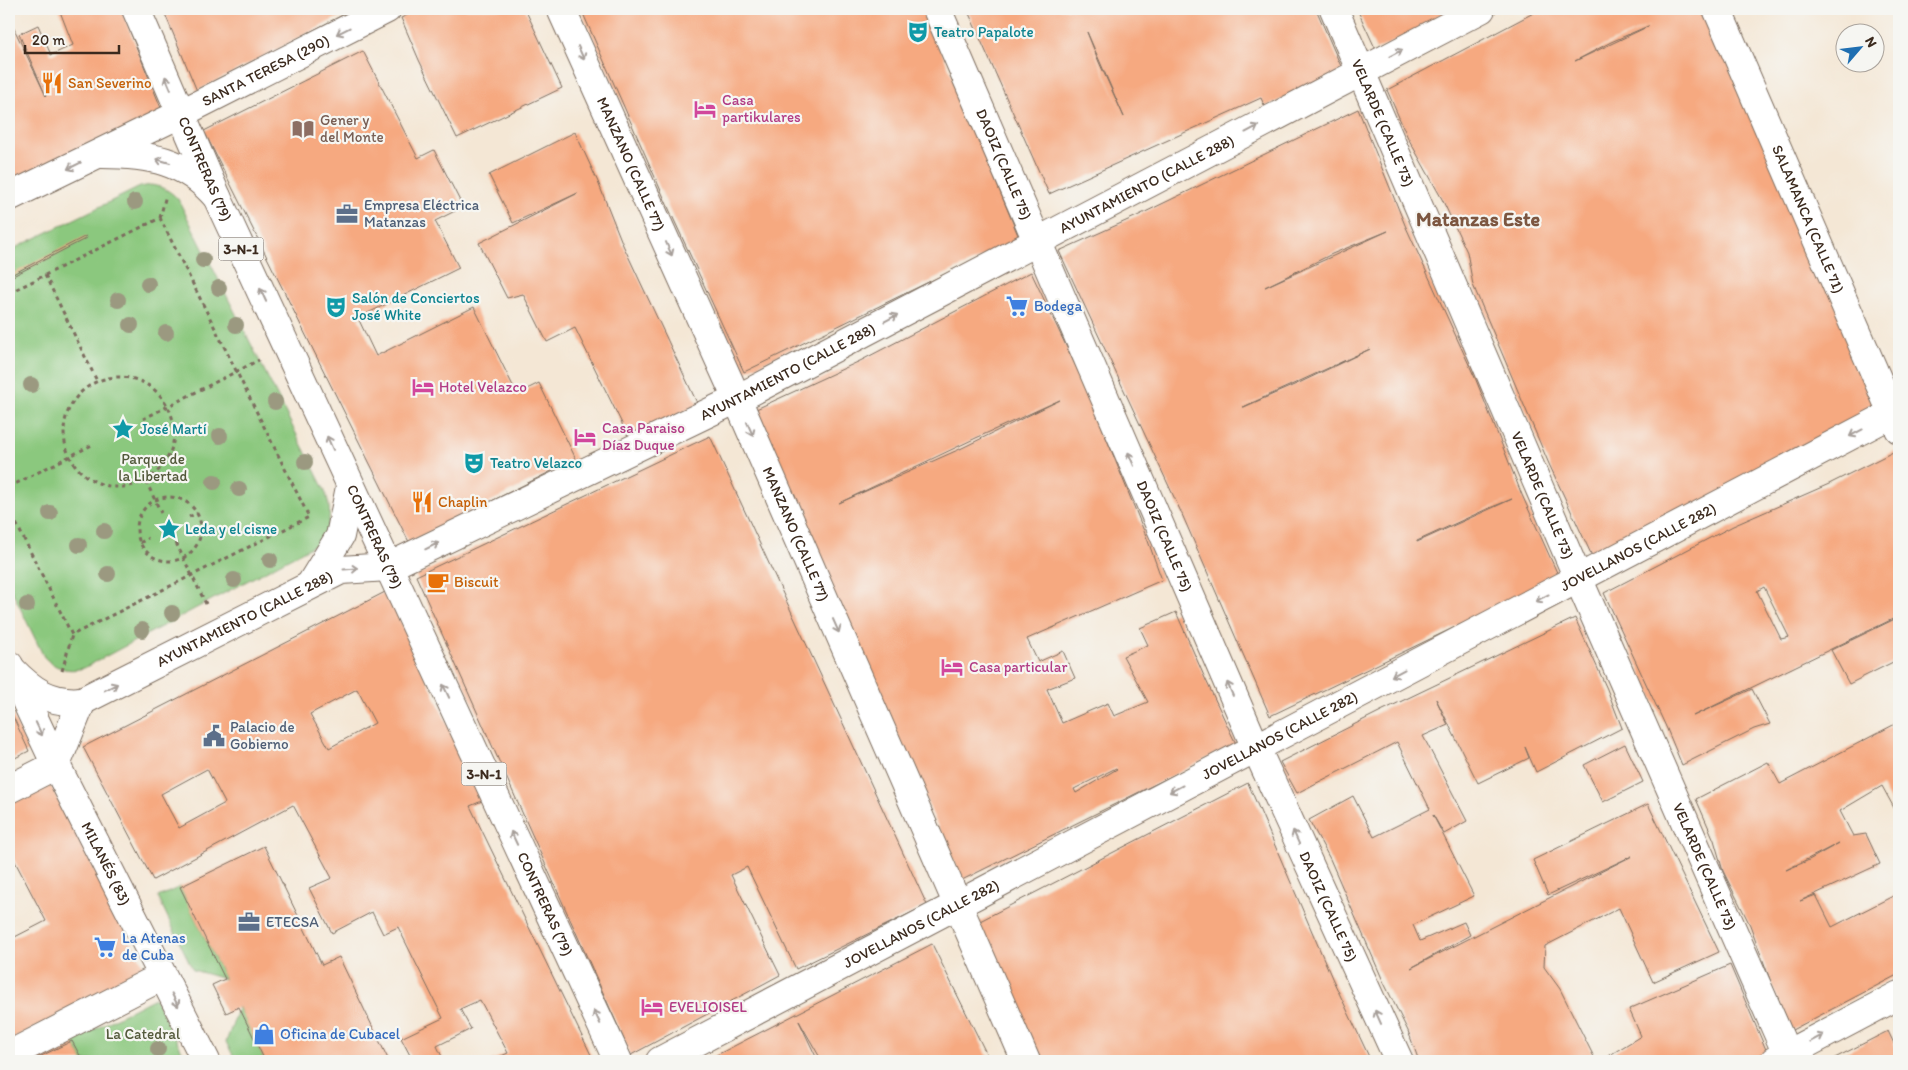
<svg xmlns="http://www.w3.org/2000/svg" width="1908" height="1070" font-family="Itim,sans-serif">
<rect width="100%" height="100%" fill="#f6f6f2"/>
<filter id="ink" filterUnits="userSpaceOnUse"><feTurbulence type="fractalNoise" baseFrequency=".02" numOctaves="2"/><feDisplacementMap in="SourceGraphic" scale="10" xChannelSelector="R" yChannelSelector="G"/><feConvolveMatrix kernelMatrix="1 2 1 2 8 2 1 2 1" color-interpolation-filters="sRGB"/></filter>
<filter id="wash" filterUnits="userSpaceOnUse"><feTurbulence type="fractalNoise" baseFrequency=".0096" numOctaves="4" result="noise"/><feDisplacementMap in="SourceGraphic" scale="20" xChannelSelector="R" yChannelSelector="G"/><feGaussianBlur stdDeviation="1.12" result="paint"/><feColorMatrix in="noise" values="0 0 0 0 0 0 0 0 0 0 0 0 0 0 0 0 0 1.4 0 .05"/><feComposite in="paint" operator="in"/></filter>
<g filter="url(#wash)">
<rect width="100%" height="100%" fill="#f4e7d5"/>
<g fill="#8bc87e" stroke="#63794e">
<path d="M151 185C163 187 169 190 178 199L324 489C332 508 331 523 322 541L84 668C68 672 56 669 44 657L9 585V251L140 187Z"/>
<polygon points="180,887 225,979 193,970 158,897"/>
<polygon points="155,998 187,1061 83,1061 72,1041"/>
<polygon points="239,1007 265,1061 236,1061 226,1042"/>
</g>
<g id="blocks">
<g fill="#f6a980" fill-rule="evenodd">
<polygon points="59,9 121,9 163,113 9,183 9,18 46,96 19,34 38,25 51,55 73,45"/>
<polygon points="163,9 354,9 197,91"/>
<polygon points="420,9 525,9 562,88 457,138 419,60 401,18"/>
<polygon points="581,9 922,9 948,66 1020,240 943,275 744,372 669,209"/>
<path d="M967 9H1316L1343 71 1265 107 1261 98 1049 194ZM1087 32 1124 117 1099 62Z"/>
<polygon points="1357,9 1461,9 1376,50"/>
<path d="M1541 9H1706L1882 409 1593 558 1549 464 1473 285 1467 252 1442 199 1408 138 1387 90ZM1648 26H1649L1575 61 1611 42Z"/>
<polygon points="363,51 418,158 434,150 463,207 435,221 459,268 358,318 376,356 474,307 517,394 539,383 576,459 409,542 204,131"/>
<path d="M1358 109 1405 225 1476 380 1522 495 1559 577 1270 716 1181 512 1059 251 1137 216ZM1388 231 1265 287 1332 254ZM1370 349 1301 382 1244 407H1243ZM1512 499 1417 542V541L1487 509Z"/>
<polygon points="575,132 598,182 623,245 698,405 629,438 575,328 547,342 523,294 507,298 479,243 578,193 513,223 489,175"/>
<polygon points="86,236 87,238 9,278 9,276"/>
<path d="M1031 272 1086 388 1148 541 1162 580 1027 639 1038 662 1063 651 1075 678 1047 689 1062 723 1108 703 1114 716 1148 702 1123 656 1148 645 1140 628 1176 612 1204 676 1236 744 962 880 752 411 860 361ZM1060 400 960 449 839 503 976 438ZM1116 768 1117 769 1076 793 1074 789Z"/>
<polygon points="710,436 927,905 796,969 747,867 731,875 780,975 631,1055 416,576"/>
<path d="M1895 451 1899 461V616L1693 716 1752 689 1770 724 1754 729 1682 765 1667 729 1604 593 1733 526 1829 484ZM1764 587 1789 637 1781 639 1757 591Z"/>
<path d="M387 591 482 801 470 806 594 1061H490L508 1053 480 1000 460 1009 471 1029 437 1046 444 1061H413L401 1038 443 1018 398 927 383 934 372 912 332 933 309 888 332 878 293 805 153 880 83 747ZM357 689 375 723 329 748 310 714ZM207 769 225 803 179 828 161 794Z"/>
<polygon points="1899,617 1899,659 1849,684 1831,650"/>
<polygon points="1575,618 1607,689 1622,728 1536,772 1525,747 1529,758 1478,783 1436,699 1448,725 1423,736 1467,821 1444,834 1433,815 1474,896 1413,925 1420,941 1464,922 1470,935 1411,968 1632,856 1548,895 1533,860 1648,804 1719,952 1653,982 1619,908 1545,946 1544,967 1560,989 1596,1061 1419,1061 1408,1031 1384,983 1330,859 1309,820 1353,796 1374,837 1430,809 1397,742 1297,793 1280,762 1381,711"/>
<polygon points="9,708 29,751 9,761"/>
<path d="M1899 722V817L1882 786 1840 811 1853 836 1866 834 1880 864 1800 901 1816 895 1832 927 1899 893V974L1792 1030 1772 985 1750 925 1723 871 1714 840 1696 799 1768 762 1780 784ZM1839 843 1807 861 1786 870Z"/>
<polygon points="1625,744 1643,782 1603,802 1584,765"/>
<polygon points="49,782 146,970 9,1041 9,940 46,921 9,850 9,803"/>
<polygon points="1248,783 1332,978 1371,1061 1040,1061 978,922"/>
<polygon points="264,846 322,965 339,957 389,1061 265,1061 239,1007 226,1013 212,985 225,979 180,887"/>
<polygon points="932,944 990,1061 822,1061 799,1021 818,1061 705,1061"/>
<polygon points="1730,965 1767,1052 1748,1061 1600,1061 1641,1036 1629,1009"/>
<polygon points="1888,1031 1899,1054 1899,1061 1829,1061"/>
<polygon points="72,1041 83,1061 31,1061"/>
</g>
</g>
</g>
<g filter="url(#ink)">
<use href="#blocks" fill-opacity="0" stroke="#7c6c5e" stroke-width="1"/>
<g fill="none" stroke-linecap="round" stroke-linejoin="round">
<g stroke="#7c6c5e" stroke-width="30">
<g id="minor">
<path id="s1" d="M561 9 737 399 1026 1061"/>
<path id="s2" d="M937 9 1256 748 1399 1061"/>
<path id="s3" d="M1334 9 1578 578 1790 1061"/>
<path id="s4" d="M1717 9 1899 429"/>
<path d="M102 154C149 154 185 160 217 197"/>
<path id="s5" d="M9 197 180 114 387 9"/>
<polyline points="310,585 340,536 350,487"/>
<path d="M11 669C32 691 51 704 82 701"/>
<path id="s6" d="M9 789 56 765 82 701 341 570 388 567 737 399 1481 9"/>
<polyline points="9,1055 149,983"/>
<path id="s7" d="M660 1061 1899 410"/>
<polyline points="1774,1061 1899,995"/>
</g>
</g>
<g stroke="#7c6c5e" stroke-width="30">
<g id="major">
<path id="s8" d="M136 9 217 197 618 1061"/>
<path id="s9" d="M9 665 56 765 206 1061"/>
</g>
</g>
<g stroke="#7c6c5e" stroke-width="3" stroke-dasharray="4 4" stroke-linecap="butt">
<polyline points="160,218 166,195"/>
<polyline points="45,275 97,381"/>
<polyline points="9,293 160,218 309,517 72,635 9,509"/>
<circle cx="119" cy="432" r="55"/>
<polyline points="143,419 259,360"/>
<polyline points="146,481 161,513"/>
<polyline points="9,487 94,444"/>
<circle cx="169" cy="529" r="32"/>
<polyline points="189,517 197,513"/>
<polyline points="140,543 148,538"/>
<polyline points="176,543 206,604"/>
<polyline points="62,671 72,635"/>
</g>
<use href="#minor" stroke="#fff" stroke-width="28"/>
<use href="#major" stroke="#fff" stroke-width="28"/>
</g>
<g fill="#9b9980">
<circle cx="135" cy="202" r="8"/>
<circle cx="203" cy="260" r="8"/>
<circle cx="148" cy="284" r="8"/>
<circle cx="219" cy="288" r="8"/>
<circle cx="118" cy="300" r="8"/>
<circle cx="131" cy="325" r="8"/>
<circle cx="236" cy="325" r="8"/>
<circle cx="166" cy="333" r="8"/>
<circle cx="31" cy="385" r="8"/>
<circle cx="275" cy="402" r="8"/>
<circle cx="220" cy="436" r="8"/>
<circle cx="305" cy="462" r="8"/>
<circle cx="214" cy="482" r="8"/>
<circle cx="239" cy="489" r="8"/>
<circle cx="50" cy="513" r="8"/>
<circle cx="104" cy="531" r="8"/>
<circle cx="79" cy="545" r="8"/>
<circle cx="270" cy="560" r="8"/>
<circle cx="108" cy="574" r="8"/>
<circle cx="234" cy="580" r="8"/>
<circle cx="27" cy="605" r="8"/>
<circle cx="172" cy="613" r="8"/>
<circle cx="142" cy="630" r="8"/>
<circle cx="158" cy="1049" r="8"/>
</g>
<defs><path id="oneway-shaft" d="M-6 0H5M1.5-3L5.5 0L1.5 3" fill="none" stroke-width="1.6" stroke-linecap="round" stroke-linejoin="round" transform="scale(1.25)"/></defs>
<g stroke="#a79f9a">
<use href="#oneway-shaft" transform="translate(343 31) rotate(153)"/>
<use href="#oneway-shaft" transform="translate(581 53) rotate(66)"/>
<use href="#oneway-shaft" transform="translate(1396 53) rotate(-28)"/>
<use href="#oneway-shaft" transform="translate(168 83) rotate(-113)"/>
<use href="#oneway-shaft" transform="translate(1252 129) rotate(-28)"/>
<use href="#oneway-shaft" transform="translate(163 161) rotate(-164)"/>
<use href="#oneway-shaft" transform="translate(74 166) rotate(154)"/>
<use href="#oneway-shaft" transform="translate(669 249) rotate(66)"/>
<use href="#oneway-shaft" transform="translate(263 295) rotate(-115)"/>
<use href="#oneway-shaft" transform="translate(891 318) rotate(-28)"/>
<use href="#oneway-shaft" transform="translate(750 429) rotate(66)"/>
<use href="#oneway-shaft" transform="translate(1856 433) rotate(152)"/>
<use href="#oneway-shaft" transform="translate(330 443) rotate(-114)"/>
<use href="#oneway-shaft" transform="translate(1131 459) rotate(-113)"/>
<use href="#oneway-shaft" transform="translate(432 546) rotate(-26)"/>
<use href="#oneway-shaft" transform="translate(351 569) rotate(-4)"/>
<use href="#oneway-shaft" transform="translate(1542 598) rotate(152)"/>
<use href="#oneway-shaft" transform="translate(836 626) rotate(66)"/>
<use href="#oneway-shaft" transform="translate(1398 673) rotate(152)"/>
<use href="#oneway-shaft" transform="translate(111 687) rotate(-27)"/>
<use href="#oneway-shaft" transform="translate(1230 689) rotate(-113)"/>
<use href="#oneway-shaft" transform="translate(446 691) rotate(-115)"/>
<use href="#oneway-shaft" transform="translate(39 729) rotate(65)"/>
<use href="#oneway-shaft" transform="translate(1176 789) rotate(152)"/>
<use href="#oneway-shaft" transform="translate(1296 837) rotate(-114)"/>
<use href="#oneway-shaft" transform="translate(514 838) rotate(-115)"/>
<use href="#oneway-shaft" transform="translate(175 1000) rotate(63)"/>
<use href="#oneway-shaft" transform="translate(597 1017) rotate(-115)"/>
<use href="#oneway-shaft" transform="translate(1378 1017) rotate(-114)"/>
<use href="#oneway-shaft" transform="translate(1817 1038) rotate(-28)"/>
</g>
</g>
<defs>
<g id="theatre-bare" transform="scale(1.725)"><path d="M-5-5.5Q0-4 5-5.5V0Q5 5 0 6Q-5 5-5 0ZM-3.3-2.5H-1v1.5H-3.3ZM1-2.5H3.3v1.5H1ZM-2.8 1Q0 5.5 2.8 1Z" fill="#0f9aa8" stroke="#f6f6f2" stroke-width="2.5" paint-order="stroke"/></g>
<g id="restaurant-bare" transform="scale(1.725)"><path d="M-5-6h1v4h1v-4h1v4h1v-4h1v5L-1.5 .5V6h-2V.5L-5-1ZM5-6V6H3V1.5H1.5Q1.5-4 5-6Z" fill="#e8710a" stroke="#f6f6f2" stroke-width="2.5" paint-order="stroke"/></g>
<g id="hotel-bare" transform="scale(1.725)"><path d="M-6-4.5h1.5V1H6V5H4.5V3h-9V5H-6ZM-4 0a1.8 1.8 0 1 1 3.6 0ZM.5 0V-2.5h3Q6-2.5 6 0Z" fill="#d1479c" stroke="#f6f6f2" stroke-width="2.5" paint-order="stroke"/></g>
<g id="library-bare" transform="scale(1.725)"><path d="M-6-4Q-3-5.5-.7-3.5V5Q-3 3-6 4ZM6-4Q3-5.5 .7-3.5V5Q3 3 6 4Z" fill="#8d6e63" stroke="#f6f6f2" stroke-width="2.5" paint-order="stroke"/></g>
<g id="office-bare" transform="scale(1.725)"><path d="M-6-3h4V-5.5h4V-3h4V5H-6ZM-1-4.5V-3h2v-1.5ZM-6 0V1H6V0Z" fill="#5c6f8a" stroke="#f6f6f2" stroke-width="2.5" paint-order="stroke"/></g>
<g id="supermarket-bare" transform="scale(1.725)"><path d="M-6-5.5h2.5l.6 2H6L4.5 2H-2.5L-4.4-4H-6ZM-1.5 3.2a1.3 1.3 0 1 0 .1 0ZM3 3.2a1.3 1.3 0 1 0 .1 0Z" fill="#3f7fe0" stroke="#f6f6f2" stroke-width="2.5" paint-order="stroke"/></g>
<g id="sight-bare" transform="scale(1.725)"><path d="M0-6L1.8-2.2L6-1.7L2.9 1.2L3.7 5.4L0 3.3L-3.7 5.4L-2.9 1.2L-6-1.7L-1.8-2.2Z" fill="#0f9aa8" stroke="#f6f6f2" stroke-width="2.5" paint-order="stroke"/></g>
<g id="cafe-bare" transform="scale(1.725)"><path d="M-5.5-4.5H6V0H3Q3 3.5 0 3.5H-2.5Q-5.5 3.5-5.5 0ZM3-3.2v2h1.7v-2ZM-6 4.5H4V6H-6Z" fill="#e8710a" stroke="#f6f6f2" stroke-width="2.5" paint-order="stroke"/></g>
<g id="civic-bare" transform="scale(1.725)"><path d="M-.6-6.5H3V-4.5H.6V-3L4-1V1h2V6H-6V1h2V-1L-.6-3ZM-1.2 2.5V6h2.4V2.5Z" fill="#5c6f8a" stroke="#f6f6f2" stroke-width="2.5" paint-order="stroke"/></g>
<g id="shop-bare" transform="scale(1.725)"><path d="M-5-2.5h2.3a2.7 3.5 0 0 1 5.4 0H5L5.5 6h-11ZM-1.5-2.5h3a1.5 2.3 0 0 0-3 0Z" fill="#3f7fe0" stroke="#f6f6f2" stroke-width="2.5" paint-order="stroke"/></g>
</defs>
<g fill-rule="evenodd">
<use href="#theatre-bare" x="918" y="32"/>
<use href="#restaurant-bare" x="52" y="83"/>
<use href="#hotel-bare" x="705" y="109"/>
<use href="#library-bare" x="303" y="129"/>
<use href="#office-bare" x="347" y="214"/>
<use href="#supermarket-bare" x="1017" y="306"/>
<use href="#theatre-bare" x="336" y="307"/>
<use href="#hotel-bare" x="423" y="387"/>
<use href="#sight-bare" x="123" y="429"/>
<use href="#hotel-bare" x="585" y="437"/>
<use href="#theatre-bare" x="474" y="463"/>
<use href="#restaurant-bare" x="422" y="502"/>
<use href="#sight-bare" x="169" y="529"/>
<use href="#cafe-bare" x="438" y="582"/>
<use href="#hotel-bare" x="952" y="667"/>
<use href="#civic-bare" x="214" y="736"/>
<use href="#office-bare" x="249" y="922"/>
<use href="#supermarket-bare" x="105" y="947"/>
<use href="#hotel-bare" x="652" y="1007"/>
<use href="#shop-bare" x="264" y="1034"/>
</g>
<g text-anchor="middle" stroke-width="4.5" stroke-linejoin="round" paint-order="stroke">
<g fill="#f6f6f2" stroke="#73675e" stroke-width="1">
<rect x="218.5" y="237.5" width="45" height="23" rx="4"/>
<rect x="461.5" y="762.5" width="45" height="23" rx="4"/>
</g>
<g font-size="14" font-weight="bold" fill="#3b2a1e">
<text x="241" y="254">3-N-1</text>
<text x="484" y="779">3-N-1</text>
</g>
<g font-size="15" fill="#0d838f" stroke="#f6f6f2" text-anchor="start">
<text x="934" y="37">Teatro Papalote</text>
<text x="352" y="303">Salón de Conciertos<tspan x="352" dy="17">José White</tspan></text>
<text x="140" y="434">José Martí</text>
<text x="490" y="468">Teatro Velazco</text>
<text x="185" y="534">Leda y el cisne</text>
</g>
<g font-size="15" fill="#3b2a1e" stroke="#f6f6f2">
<text dy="5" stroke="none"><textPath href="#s5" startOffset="286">SANTA TERESA (290)</textPath></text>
<text dy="5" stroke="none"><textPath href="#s3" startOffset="124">VELARDE (CALLE 73)</textPath></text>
<text dy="5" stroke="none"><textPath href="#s1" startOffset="170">MANZANO (CALLE 77)</textPath></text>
<text dy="5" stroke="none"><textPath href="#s2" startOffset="169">DAOIZ (CALLE 75)</textPath></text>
<text dy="5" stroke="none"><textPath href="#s8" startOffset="174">CONTRERAS (79)</textPath></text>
<text dy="5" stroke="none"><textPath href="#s6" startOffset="1309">AYUNTAMIENTO (CALLE 288)</textPath></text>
<text dy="5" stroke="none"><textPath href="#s4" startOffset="229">SALAMANCA (CALLE 71)</textPath></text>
<text dy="5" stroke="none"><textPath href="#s6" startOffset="904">AYUNTAMIENTO (CALLE 288)</textPath></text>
<text dy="5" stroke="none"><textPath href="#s3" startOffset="529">VELARDE (CALLE 73)</textPath></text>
<text dy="5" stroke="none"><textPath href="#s1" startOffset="575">MANZANO (CALLE 77)</textPath></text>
<text dy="5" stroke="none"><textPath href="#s8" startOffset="579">CONTRERAS (79)</textPath></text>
<text dy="5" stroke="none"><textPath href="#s2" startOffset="574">DAOIZ (CALLE 75)</textPath></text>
<text dy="5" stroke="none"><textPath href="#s7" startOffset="1105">JOVELLANOS (CALLE 282)</textPath></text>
<text dy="5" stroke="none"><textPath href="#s6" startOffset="304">AYUNTAMIENTO (CALLE 288)</textPath></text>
<text dy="5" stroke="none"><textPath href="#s7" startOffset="700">JOVELLANOS (CALLE 282)</textPath></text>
<text dy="5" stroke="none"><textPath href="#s9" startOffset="221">MILANÉS (83)</textPath></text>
<text dy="5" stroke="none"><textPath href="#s3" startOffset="934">VELARDE (CALLE 73)</textPath></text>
<text dy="5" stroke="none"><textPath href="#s8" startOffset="984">CONTRERAS (79)</textPath></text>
<text dy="5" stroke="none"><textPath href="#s2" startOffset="979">DAOIZ (CALLE 75)</textPath></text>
<text dy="5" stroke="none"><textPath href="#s7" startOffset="295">JOVELLANOS (CALLE 282)</textPath></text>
</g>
<g font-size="15" fill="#c56008" stroke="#f6f6f2" text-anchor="start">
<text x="68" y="88">San Severino</text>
<text x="438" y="507">Chaplin</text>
<text x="454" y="587">Biscuit</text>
</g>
<g font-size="15" fill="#b23c85" stroke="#f6f6f2" text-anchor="start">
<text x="722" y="105">Casa<tspan x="722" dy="17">partikulares</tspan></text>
<text x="439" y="392">Hotel Velazco</text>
<text x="602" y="433">Casa Paraiso<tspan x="602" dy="17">Díaz Duque</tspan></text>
<text x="969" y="672">Casa particular</text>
<text x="669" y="1012">EVELIOISEL</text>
</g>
<g font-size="15" fill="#785e54" stroke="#f6f6f2" text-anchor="start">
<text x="320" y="125">Gener y<tspan x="320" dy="17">del Monte</tspan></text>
</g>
<g font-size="15" fill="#4e5e75" stroke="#f6f6f2" text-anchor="start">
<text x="364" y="210">Empresa Eléctrica<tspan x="364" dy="17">Matanzas</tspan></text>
<text x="230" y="732">Palacio de<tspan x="230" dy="17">Gobierno</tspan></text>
<text x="266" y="927">ETECSA</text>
</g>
<g font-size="15" fill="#366cbe" stroke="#f6f6f2" text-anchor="start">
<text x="1034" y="311">Bodega</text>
<text x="122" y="943">La Atenas<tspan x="122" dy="17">de Cuba</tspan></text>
<text x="280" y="1039">Oficina de Cubacel</text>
</g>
<g font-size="15" fill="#53593b" stroke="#f6f6f2">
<text x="153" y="464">Parque de<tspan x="153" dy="17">la Libertad</tspan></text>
<text x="143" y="1039">La Catedral</text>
</g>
<g font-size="20" font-weight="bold" fill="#7c5640" stroke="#f6f6f2">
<text x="1478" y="226">Matanzas Este</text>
</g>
</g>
<rect width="1908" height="1070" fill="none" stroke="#f6f6f2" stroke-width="30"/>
<g transform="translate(1860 48) rotate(62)"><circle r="24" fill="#f6f6f2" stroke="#aba49d"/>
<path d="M0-4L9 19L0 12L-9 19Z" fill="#1f6fb2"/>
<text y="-8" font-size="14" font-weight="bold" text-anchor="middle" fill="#3b2a1e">N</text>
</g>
<path d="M25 45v8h94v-8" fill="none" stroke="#3b2a1e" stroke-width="2.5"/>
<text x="32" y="45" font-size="15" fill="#3b2a1e" stroke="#f6f6f2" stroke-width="4" paint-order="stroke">20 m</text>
</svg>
